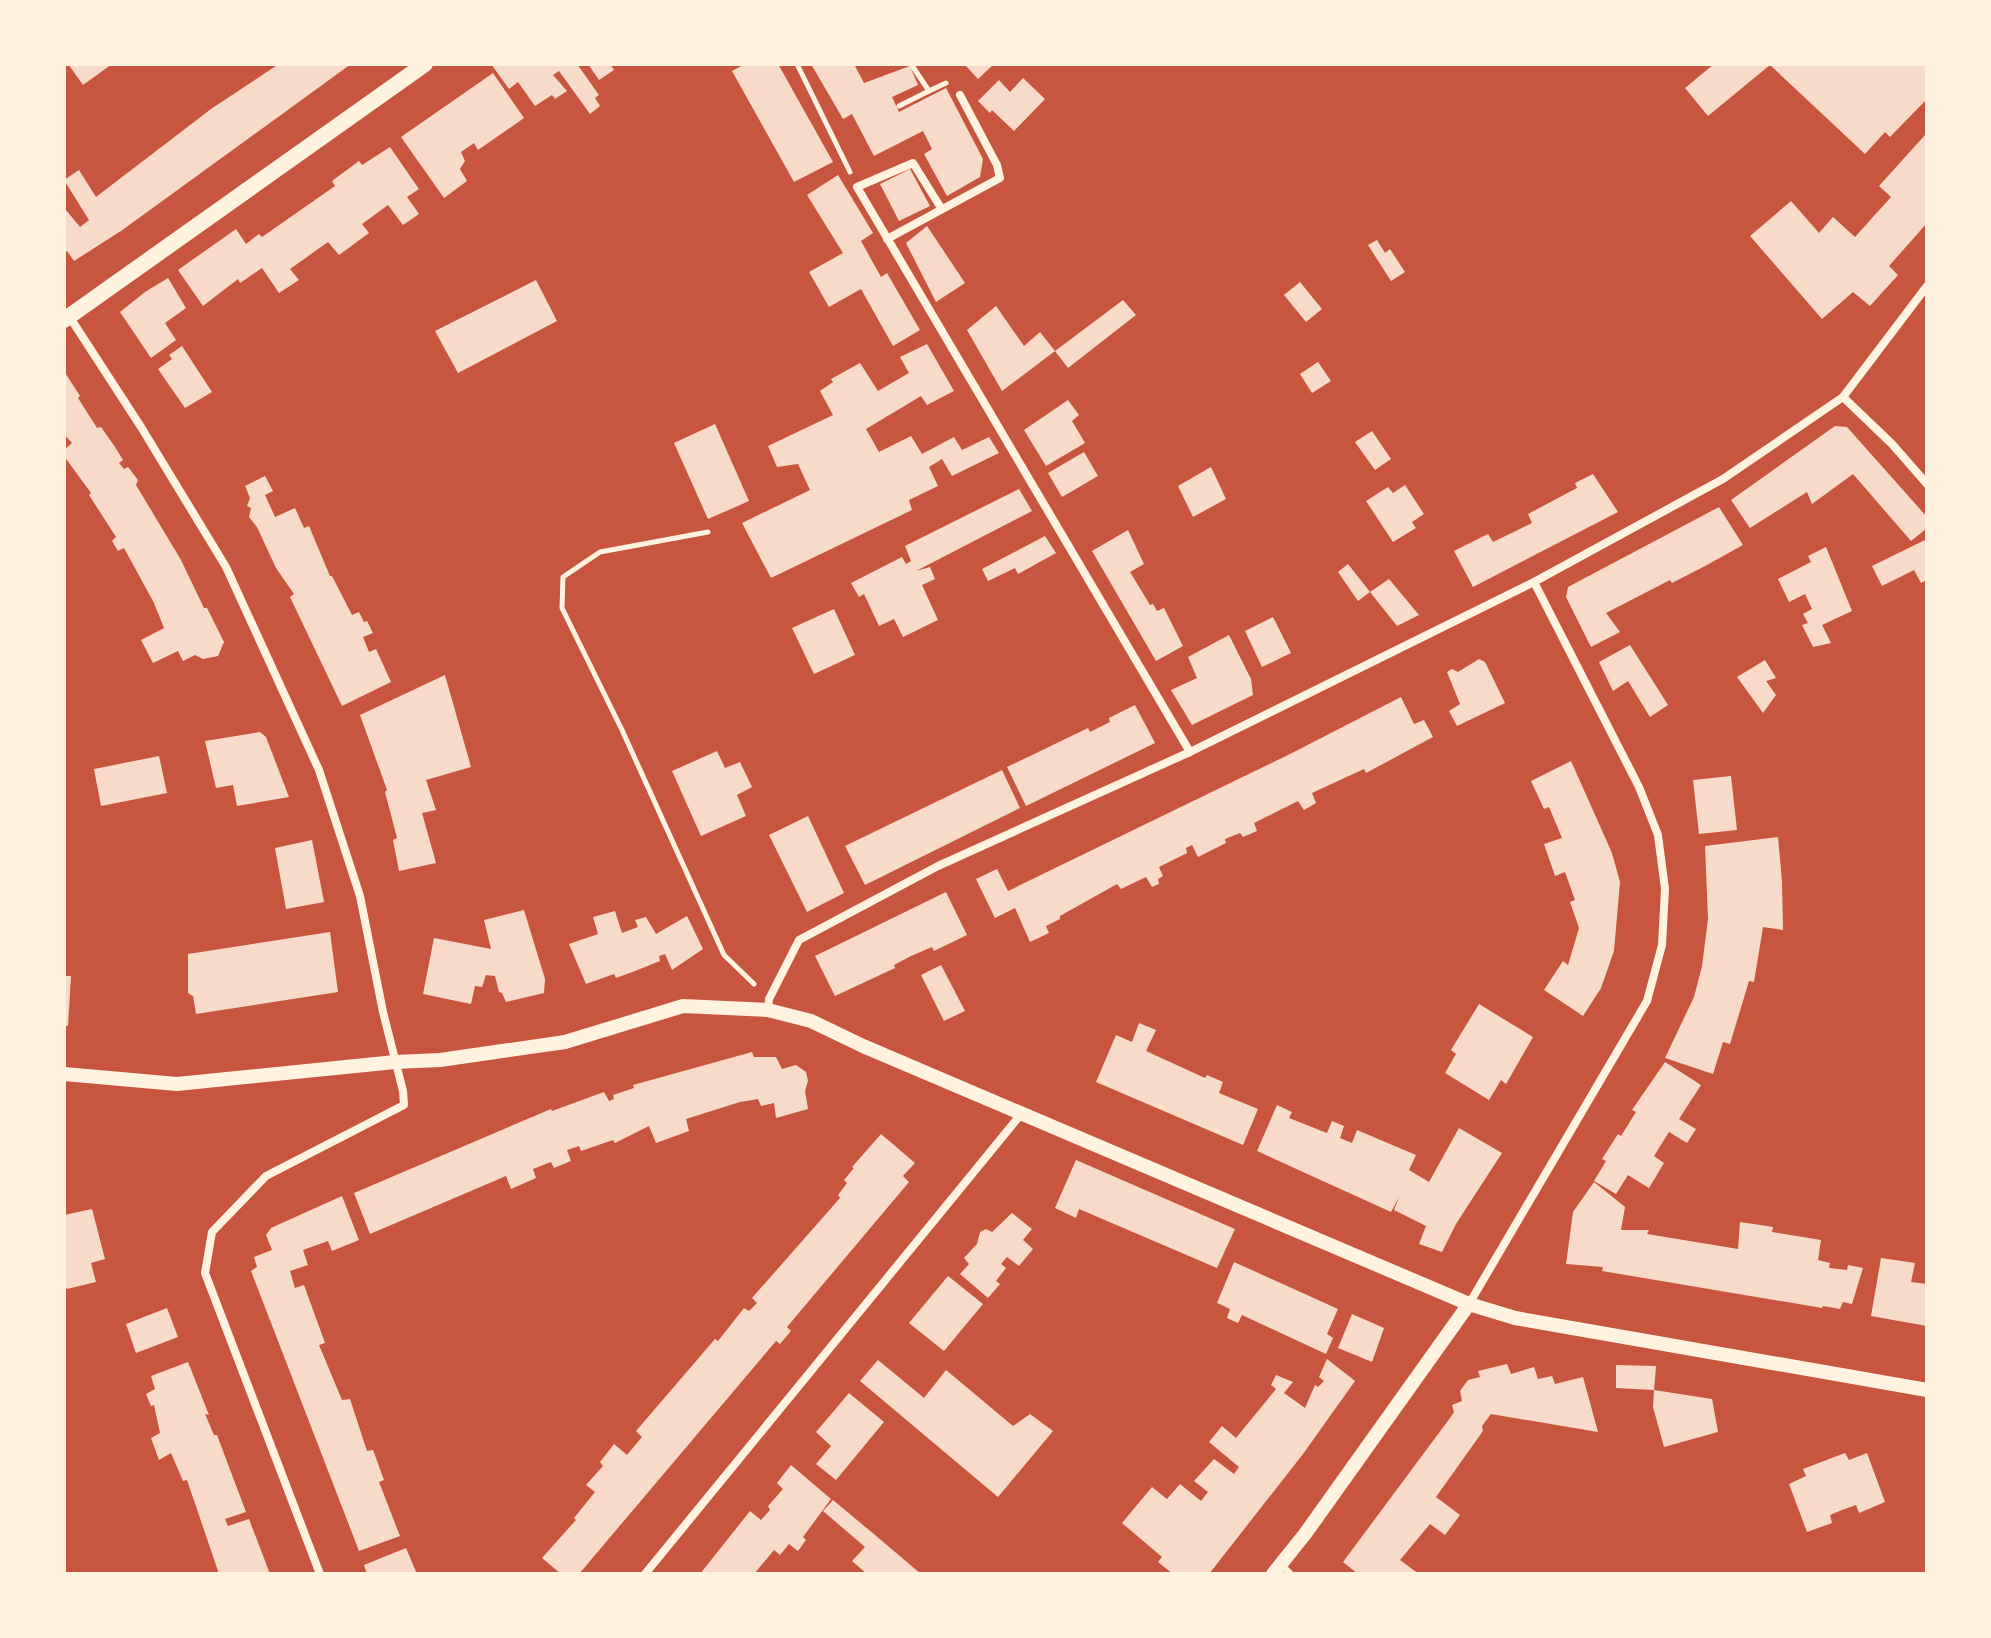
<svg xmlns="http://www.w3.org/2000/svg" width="1991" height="1638" font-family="'Golos Text',sans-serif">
<rect width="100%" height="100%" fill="#c8553d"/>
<g fill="#f7dbc8">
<polygon points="68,64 112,64 83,85"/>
<polygon points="279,64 351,64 121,231 74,261 67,251 64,253 64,211 66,210 80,227 89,220 64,180 79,170 96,197 211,109"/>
<polygon points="491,64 577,64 599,95 595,98 600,106 590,114 559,71 553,75 567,91 555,99 552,95 535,106 518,82 509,89"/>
<polygon points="588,64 610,64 614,70 599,80"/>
<polygon points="745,64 778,64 833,162 794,182 732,71"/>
<polygon points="811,64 854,64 864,83 910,66 918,85 892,97 899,112 946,88 983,159 980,177 947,196 924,154 932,149 923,131 874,156 852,114 843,119"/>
<polygon points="964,64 994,64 978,79"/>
<polygon points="1714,64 1927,64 1927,99 1890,137 1885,132 1865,154 1770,65 1708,116 1685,88"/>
<polygon points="493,73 524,118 478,150 474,143 461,152 465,161 460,169 467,181 444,198 401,137"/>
<polygon points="1023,78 1045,99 1014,131 992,110 990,113 978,101 999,80 1010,92"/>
<polygon points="1925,135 1927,137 1927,223 1889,266 1898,275 1870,306 1853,292 1822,319 1750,236 1791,201 1819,233 1833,217 1855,237 1891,197 1879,186"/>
<polygon points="390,147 419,189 407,197 419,214 403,225 388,205 362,224 369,233 339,255 328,242 290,269 299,280 279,293 262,268 240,283 238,279 203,306 178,270 236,229 246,244 259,234 262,237 335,186 332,181 359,161 362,165"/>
<polygon points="910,169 930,206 899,221 880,184"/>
<polygon points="838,175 873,233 861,241 881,277 887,273 920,330 893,346 861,289 829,307 809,272 843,253 807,195"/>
<polygon points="927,226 965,283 936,302 906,243"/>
<polygon points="1377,240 1385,253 1390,249 1405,272 1391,281 1368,245"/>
<polygon points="168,278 186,308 165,323 176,340 151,358 120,312 145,292"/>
<polygon points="536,280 557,321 458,373 435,331"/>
<polygon points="1300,282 1322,309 1306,322 1284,295"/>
<polygon points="1123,300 1136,315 1068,368 1055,351"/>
<polygon points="996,306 1024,346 1040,332 1055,351 1002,391 967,330"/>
<polygon points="927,344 954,391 927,405 921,396 866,429 879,452 911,436 922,454 954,437 962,450 989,437 999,453 952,476 942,459 929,467 938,486 909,500 912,510 771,578 742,523 810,490 798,464 777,467 768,446 833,415 820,391 833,382 831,379 860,363 878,391 909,373 900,357"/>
<polygon points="182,346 212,392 185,408 158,369 172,359 169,355"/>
<polygon points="1318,362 1331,381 1312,393 1300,374"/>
<polygon points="64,371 80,396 78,398 97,428 101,427 115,447 123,460 119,463 124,469 128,467 138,480 136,485 181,560 204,608 207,608 224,642 218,656 203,659 195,655 183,661 178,651 153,663 141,640 164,628 154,603 124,548 118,551 112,541 116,537 89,495 91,493 64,456 64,450 72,443 64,434"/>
<polygon points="1068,400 1079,415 1072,421 1085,443 1046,466 1024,430"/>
<polygon points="715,424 749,501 708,519 674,443"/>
<polygon points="1835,426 1847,427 1927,517 1927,528 1911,541 1853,474 1812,504 1807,492 1750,528 1731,500"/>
<polygon points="1372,431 1391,459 1375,470 1355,442"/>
<polygon points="1084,452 1098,476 1062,497 1048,473"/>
<polygon points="1211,467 1226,499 1193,517 1178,486"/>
<polygon points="1593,474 1618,512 1473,587 1454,551 1488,534 1493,542 1532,523 1528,514 1577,488 1575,483"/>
<polygon points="265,476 273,491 265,495 275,517 295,508 304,528 309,526 330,576 332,576 352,615 359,612 364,622 367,621 373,633 363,637 369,652 376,649 391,682 342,706 290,597 294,594 276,568 257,527 249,517 251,508 247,506 250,498 245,486"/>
<polygon points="1405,485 1424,514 1412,522 1416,528 1393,542 1366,501 1388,487 1393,493"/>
<polygon points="1019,489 1032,511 916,571 930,567 935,579 922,585 938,620 903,637 894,619 879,626 864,594 859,597 851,583 902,557 906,564 911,561 905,546"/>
<polygon points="1719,507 1743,545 1705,566 1672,583 1670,580 1606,613 1620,632 1591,647 1566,597 1568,587"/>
<polygon points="1128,530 1144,564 1130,572 1150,605 1153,604 1157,611 1164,608 1183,646 1156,661 1092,551"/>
<polygon points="1045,536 1056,553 1018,574 1015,568 988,581 982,569"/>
<polygon points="1927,539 1927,580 1921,583 1914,570 1882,586 1872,566"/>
<polygon points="1826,547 1852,611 1822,625 1831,643 1813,647 1802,625 1808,623 1803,614 1812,609 1805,594 1789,602 1778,579 1811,562 1808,556"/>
<polygon points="1348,564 1370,592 1358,601 1338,572"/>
<polygon points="1389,579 1419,615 1397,626 1370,592"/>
<polygon points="834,609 855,655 814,674 792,628"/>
<polygon points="1273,617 1291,653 1262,667 1245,631"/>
<polygon points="1229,635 1251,679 1253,695 1192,725 1171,690 1197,678 1188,657"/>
<polygon points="1630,645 1668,705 1650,717 1628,681 1613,691 1599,662"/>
<polygon points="1479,659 1485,662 1505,703 1457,726 1449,711 1460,704 1447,672 1452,669 1458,672"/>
<polygon points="1765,660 1776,678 1766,681 1776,695 1763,713 1737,677"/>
<polygon points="445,675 471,767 426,780 436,810 422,813 436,863 399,871 393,840 397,838 385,792 387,790 360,715"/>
<polygon points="1401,697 1414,724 1424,720 1433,737 1366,773 1364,769 1312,793 1316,803 1304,810 1298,801 1254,823 1257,831 1243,837 1240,833 1225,839 1226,843 1198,857 1192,845 1186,848 1187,853 1159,867 1163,876 1158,879 1159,884 1152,887 1146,877 1121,889 1117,884 1060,916 1060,919 1046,926 1049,933 1030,942 1015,908 995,918 976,879 997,869 1008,891 1292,753"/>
<polygon points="1135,705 1155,743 1026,806 1007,767 1088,728 1090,732 1110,722 1109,718"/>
<polygon points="260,732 266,737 289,797 237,806 233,785 216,788 205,741"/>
<polygon points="717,751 725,768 740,762 752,787 737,795 746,816 701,836 672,771"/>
<polygon points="159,756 167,793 101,806 94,769"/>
<polygon points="1571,761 1612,853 1620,882 1614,951 1601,988 1583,1016 1544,990 1563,961 1568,965 1579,928 1570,902 1575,900 1565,872 1555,876 1544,844 1562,838 1549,807 1544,809 1531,781"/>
<polygon points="1002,770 1020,808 865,885 845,846"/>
<polygon points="1731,776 1737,830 1699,834 1693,780"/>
<polygon points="808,816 844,893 807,912 769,835"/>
<polygon points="1778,837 1782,881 1783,930 1763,927 1754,982 1749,981 1730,1044 1723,1042 1713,1074 1665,1058 1694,997 1702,966 1708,919 1705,846"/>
<polygon points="312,840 324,902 286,909 275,848"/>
<polygon points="946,892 967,935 934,951 932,947 911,956 894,965 895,968 835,996 815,956"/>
<polygon points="524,910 545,979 544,993 506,1002 502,993 499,992 495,976 486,975 482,987 475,986 471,1004 423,994 434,938 491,949 484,920"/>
<polygon points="615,911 622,933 638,927 635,920 646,917 656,934 687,916 703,949 672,970 665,954 659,956 660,961 635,971 616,978 614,974 586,984 569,944 598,934 593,917"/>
<polygon points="330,932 338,992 196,1014 193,996 188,993 188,954"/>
<polygon points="941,965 965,1011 944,1021 921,975"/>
<polygon points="64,976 71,976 68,1026 64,1025"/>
<polygon points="1479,1004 1533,1037 1506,1084 1501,1080 1489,1100 1445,1073 1456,1054 1451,1050"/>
<polygon points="1139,1023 1156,1030 1146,1051 1205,1078 1207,1075 1223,1082 1219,1093 1258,1109 1243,1145 1096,1082 1116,1035 1132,1042"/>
<polygon points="752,1052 754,1057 776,1057 782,1069 796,1065 806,1072 808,1081 805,1091 808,1109 776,1118 774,1103 761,1106 758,1099 740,1102 686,1119 689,1131 656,1143 649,1126 615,1143 613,1140 581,1151 579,1146 567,1150 571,1161 554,1168 551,1162 533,1169 536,1178 511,1189 506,1176 370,1234 354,1193 551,1109 552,1111 604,1092 609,1101 614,1099 613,1095 634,1088 633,1085"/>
<polygon points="1665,1062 1701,1085 1679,1119 1696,1129 1687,1143 1669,1132 1654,1156 1664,1163 1649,1188 1628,1175 1616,1194 1594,1181 1606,1161 1602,1159 1618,1134 1621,1136 1636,1112 1632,1110"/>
<polygon points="1277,1105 1292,1112 1289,1118 1327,1133 1332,1121 1344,1126 1340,1138 1352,1143 1357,1130 1416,1155 1409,1170 1429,1182 1459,1128 1502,1153 1456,1224 1442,1252 1419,1244 1426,1226 1394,1210 1399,1197 1391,1212 1257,1151"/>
<polygon points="881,1134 915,1163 903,1176 909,1182 787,1327 791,1331 780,1344 776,1341 579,1574 561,1574 542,1558 576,1520 574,1518 595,1492 586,1485 603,1466 600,1462 614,1444 627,1455 642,1437 636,1431 715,1339 718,1341 744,1308 749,1311 757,1303 752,1298 840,1198 838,1195 847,1183 844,1180 854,1168 852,1167"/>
<polygon points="1076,1160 1235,1229 1217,1268 1079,1209 1076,1218 1055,1208"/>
<polygon points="1594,1182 1625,1207 1621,1230 1649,1230 1647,1234 1738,1249 1740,1222 1773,1227 1772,1232 1821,1240 1818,1260 1830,1263 1829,1268 1847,1270 1848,1265 1863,1268 1852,1304 1843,1302 1840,1309 1823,1306 1822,1308 1602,1271 1603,1267 1566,1264 1573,1212"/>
<polygon points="342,1196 359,1240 332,1251 328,1241 303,1250 308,1265 290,1271 295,1288 304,1285 325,1343 319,1345 342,1400 350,1399 367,1451 373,1450 384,1480 379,1482 400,1536 359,1551 251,1271 257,1267 254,1257 272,1250 266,1235 271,1228"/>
<polygon points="92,1209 105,1259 91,1263 96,1282 67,1289 64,1284 64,1215"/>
<polygon points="1012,1213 1032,1229 1023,1240 1033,1249 1019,1266 1007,1257 1001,1264 1006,1268 996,1281 1000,1284 988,1298 960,1274 969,1264 964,1258 977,1244 980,1232 986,1229 992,1232"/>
<polygon points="1881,1258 1915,1263 1911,1282 1927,1284 1927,1326 1871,1316"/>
<polygon points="1234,1262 1338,1309 1327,1334 1333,1338 1326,1354 1242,1315 1238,1323 1227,1318 1230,1309 1217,1303"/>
<polygon points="948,1276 983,1304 944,1351 909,1323"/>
<polygon points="167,1308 178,1337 136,1353 126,1324"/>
<polygon points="1352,1314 1384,1328 1372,1362 1338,1348"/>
<polygon points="1327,1359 1355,1381 1303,1454 1209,1574 1173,1574 1158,1562 1162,1557 1122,1523 1152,1487 1167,1499 1180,1484 1201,1501 1208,1492 1194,1481 1214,1459 1234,1474 1239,1467 1209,1442 1222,1426 1236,1438 1276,1389 1271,1385 1276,1375 1293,1382 1284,1393 1305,1408 1315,1385 1318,1387 1324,1381 1319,1377"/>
<polygon points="878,1360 924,1398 946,1370 1013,1426 1030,1414 1053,1431 998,1497 860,1381"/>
<polygon points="188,1362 209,1415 205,1414 214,1435 217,1435 246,1512 225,1519 228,1526 249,1519 270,1574 219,1574 187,1480 183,1481 171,1453 159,1460 151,1438 160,1433 154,1405 151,1406 146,1394 155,1389 151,1376"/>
<polygon points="1507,1364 1511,1374 1534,1367 1538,1379 1552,1376 1555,1384 1583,1377 1598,1432 1491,1414 1482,1426 1483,1431 1436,1497 1460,1515 1445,1535 1430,1524 1400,1560 1419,1574 1358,1574 1343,1562 1450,1418 1454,1412 1452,1405 1462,1401 1460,1391 1468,1380 1480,1377 1478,1371"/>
<polygon points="1616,1365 1656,1366 1654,1390 1616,1388"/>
<polygon points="1654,1390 1712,1399 1718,1432 1664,1447 1653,1407"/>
<polygon points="849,1393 884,1422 836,1480 816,1464 831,1446 816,1432"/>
<polygon points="1845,1453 1849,1460 1867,1453 1885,1502 1859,1513 1856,1505 1842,1510 1830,1515 1832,1523 1807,1532 1789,1484 1806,1476 1803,1469"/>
<polygon points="791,1465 831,1499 803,1537 806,1540 798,1551 789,1544 780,1555 774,1550 754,1574 700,1574 750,1511 761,1520 770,1510 768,1506 783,1489 777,1483"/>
<polygon points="833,1500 875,1535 921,1574 867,1574 852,1561 865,1547 823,1511"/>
<polygon points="406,1548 417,1574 367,1574 364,1565"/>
</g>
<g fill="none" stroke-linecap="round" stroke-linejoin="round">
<g stroke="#fff3e0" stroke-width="5">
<polyline points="797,64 850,172"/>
<polyline points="911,64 929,91 946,83"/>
<polyline points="899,106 929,91"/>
<polyline points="708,532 600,552 563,577 562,608 622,730 724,955 754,984"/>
</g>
<polyline stroke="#fff3e0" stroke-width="6" points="1281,1564 1291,1574"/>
<g stroke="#fff3e0" stroke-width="8">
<polyline points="941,208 913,163 857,187 1190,752"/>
<polyline points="887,239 1000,178 997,165 960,95"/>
<polyline points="69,316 141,427 226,567 319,770 360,896 383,1012 403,1091 404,1105 266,1176 212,1232 205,1273 320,1574"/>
<polyline points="1843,397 1892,444 1927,484"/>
<polyline points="768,1010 769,999 799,940 938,866 1190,752 1534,582 1723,479 1843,397 1927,286"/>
<polyline points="1469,1304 1647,1001 1662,945 1665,889 1658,835 1639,787 1534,582"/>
<polyline points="645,1574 1022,1113"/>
</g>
<g stroke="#fff3e0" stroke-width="14">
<polyline points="64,1074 177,1084 395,1062 440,1060 565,1042 683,1006 768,1010 811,1021 863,1046 1469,1304 1515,1318 1927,1390"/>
<polyline points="1273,1574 1305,1534 1469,1304"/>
</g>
<polyline stroke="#fff3e0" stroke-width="16" points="64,320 425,64"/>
</g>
<rect width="1991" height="1638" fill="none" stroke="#fff3e0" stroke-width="132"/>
</svg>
